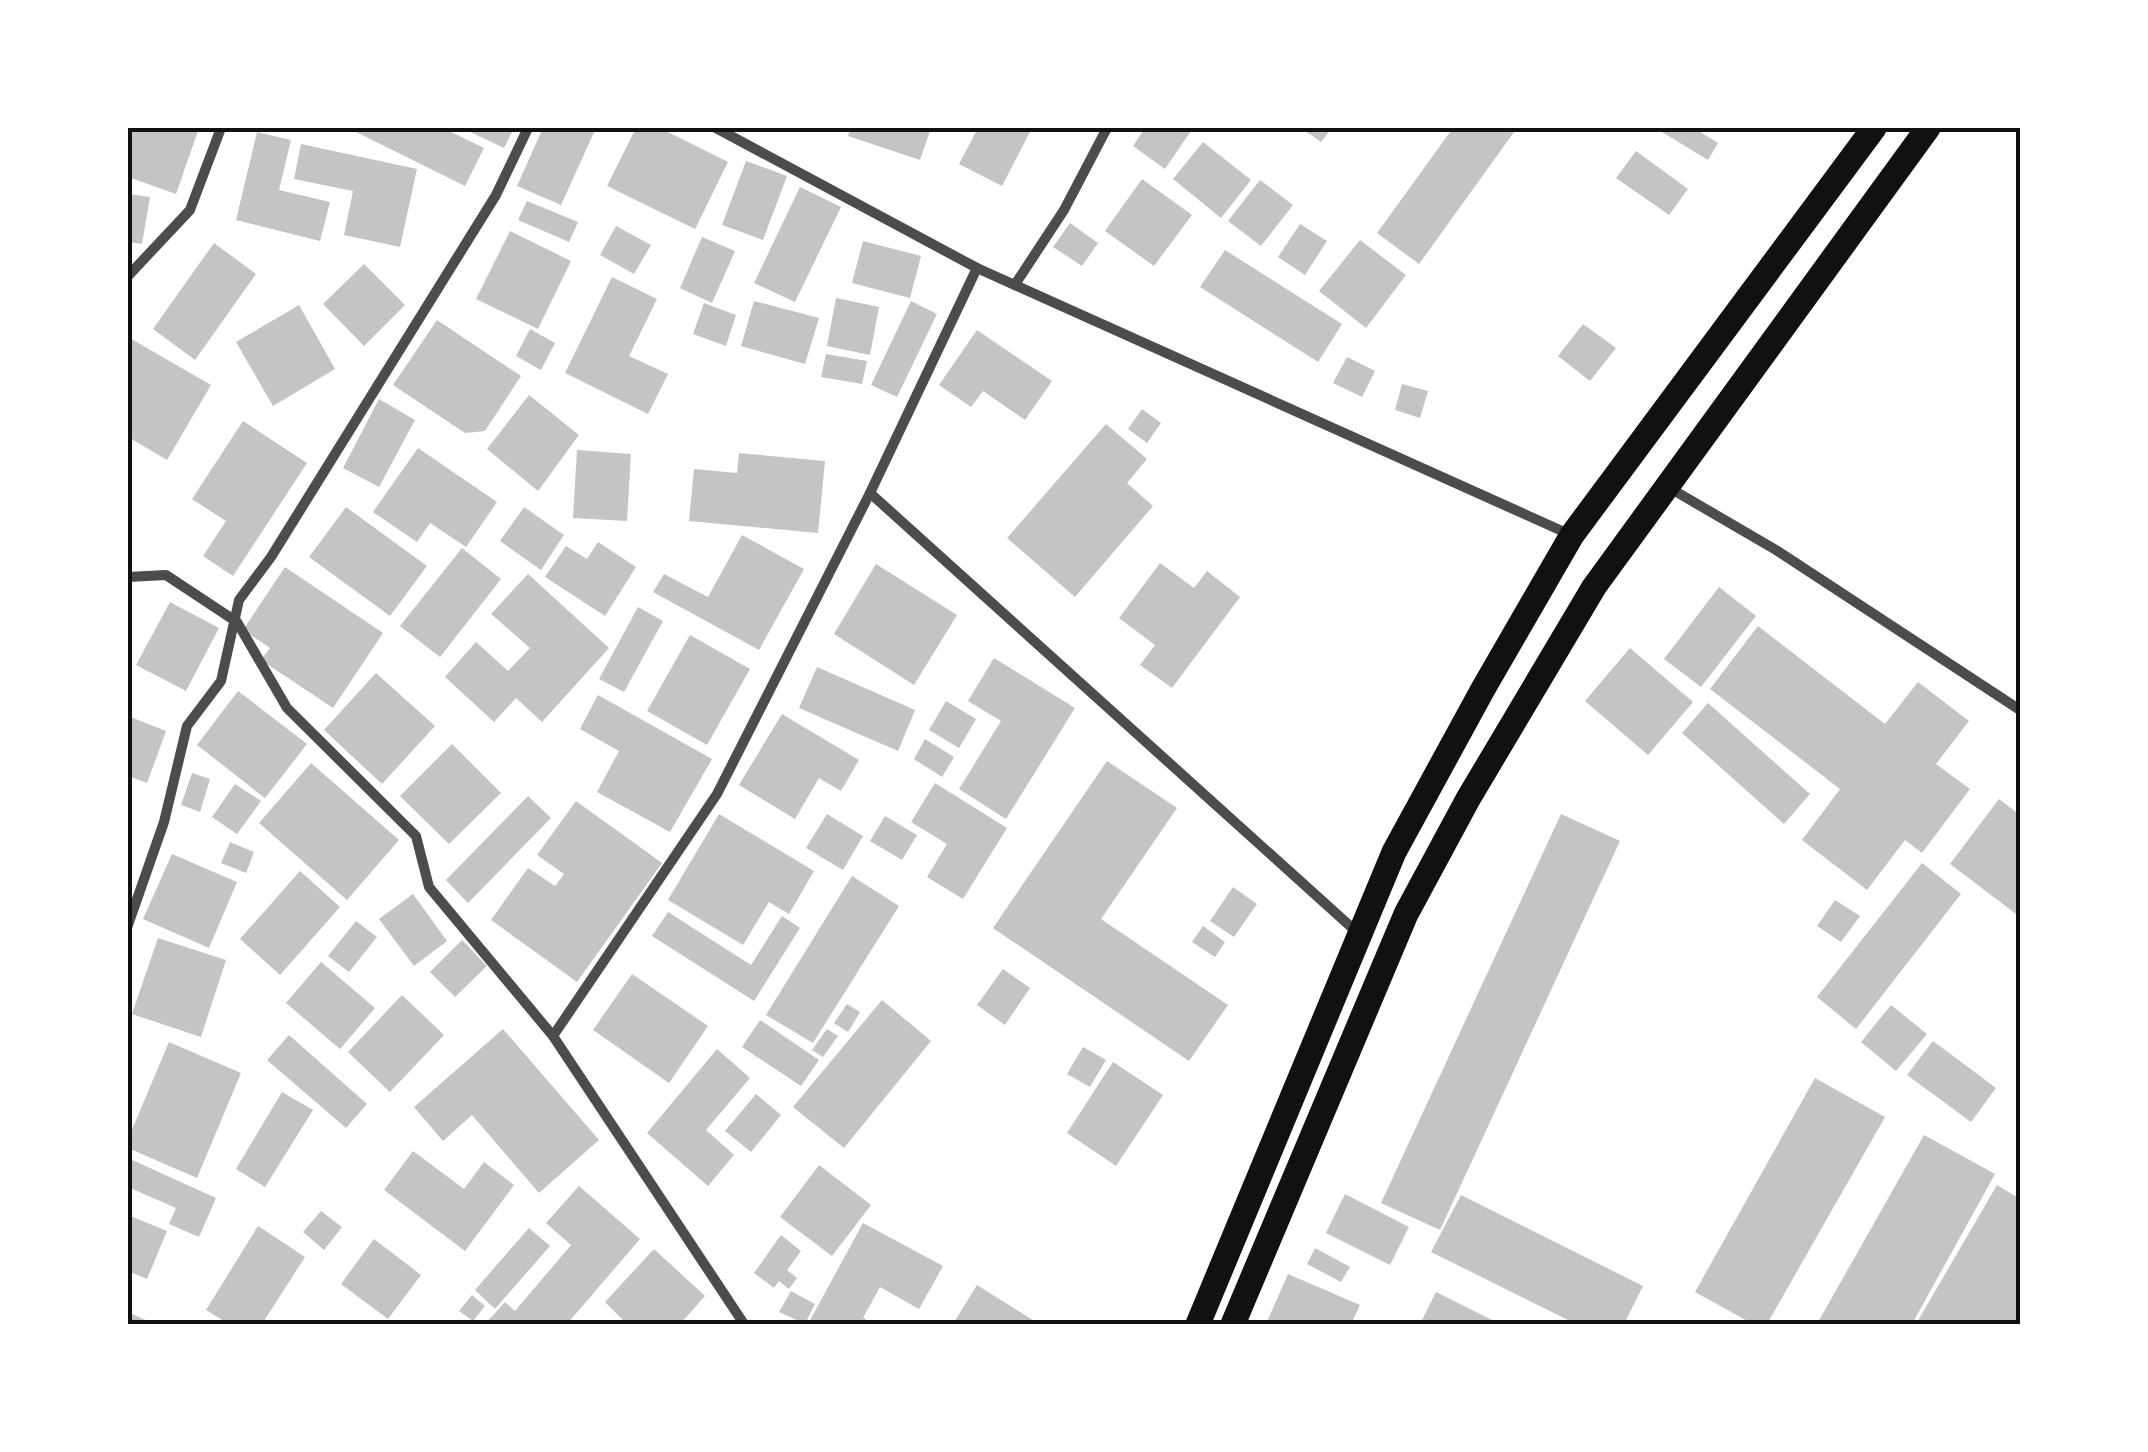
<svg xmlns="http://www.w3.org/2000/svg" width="2148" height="1452" font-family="Helvetica,sans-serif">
<rect width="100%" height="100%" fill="#fff"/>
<g fill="#c4c4c4">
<polygon points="128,128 199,128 176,194 128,177"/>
<polygon points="348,128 443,128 484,148 465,186"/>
<polygon points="462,128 514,128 504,148"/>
<polygon points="543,128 596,128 561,205 517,186"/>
<polygon points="636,128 660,128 728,162 695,229 607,186"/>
<polygon points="851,128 931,128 920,160 848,136"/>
<polygon points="978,128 1032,128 1002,186 959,164"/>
<polygon points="1145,128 1193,128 1165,169 1133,146"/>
<polygon points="1301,128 1332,128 1321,142"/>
<polygon points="1453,128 1517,128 1419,264 1377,233"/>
<polygon points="1665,128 1694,128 1718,143 1708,160 1662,132"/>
<polygon points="257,132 291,140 279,190 330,202 320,241 236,220"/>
<polygon points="1203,142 1251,180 1221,218 1173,179"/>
<polygon points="301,144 417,169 400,247 344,235 353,191 294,179"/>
<polygon points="1636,151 1688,189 1669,215 1616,178"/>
<polygon points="746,161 787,176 763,240 722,225"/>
<polygon points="1142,179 1192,215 1154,266 1105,231"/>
<polygon points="1260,180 1293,205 1261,246 1228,221"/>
<polygon points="800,187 841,207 795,302 754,283"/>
<polygon points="128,194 150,197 142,244 128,242"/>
<polygon points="527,201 578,222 569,242 518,220"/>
<polygon points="1070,223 1098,243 1082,266 1053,247"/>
<polygon points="1300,224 1327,241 1305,275 1278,257"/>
<polygon points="616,226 651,245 634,274 600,255"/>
<polygon points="510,231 571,261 538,329 476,299"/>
<polygon points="702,237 735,251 712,303 680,288"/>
<polygon points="1360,240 1406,275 1366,328 1319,291"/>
<polygon points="863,241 921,256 910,298 852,283"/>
<polygon points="214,243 256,274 195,360 153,329"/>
<polygon points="1225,250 1342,324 1318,362 1200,287"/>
<polygon points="364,264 405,305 364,346 323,304"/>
<polygon points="612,277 657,299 629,356 668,374 648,414 565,373"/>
<polygon points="836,298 879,307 870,355 827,346"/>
<polygon points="754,301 819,318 805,364 741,346"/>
<polygon points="911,301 937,314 897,397 871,385"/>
<polygon points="704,303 736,315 726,346 693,334"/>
<polygon points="299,305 335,369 273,406 236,342"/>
<polygon points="437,320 521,376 485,431 465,433 393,385"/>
<polygon points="1583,324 1616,348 1590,381 1558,356"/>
<polygon points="530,329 555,343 541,370 516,356"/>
<polygon points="977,330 1052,381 1025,420 983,391 971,407 939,385"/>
<polygon points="128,337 211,385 167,460 128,437"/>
<polygon points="826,354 867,361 862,384 821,377"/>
<polygon points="1347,357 1375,371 1362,397 1333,383"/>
<polygon points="1402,384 1428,391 1420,418 1395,410"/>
<polygon points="529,395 579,435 538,491 487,449"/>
<polygon points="379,399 415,420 379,487 343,468"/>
<polygon points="1142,409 1161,423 1147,443 1128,429"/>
<polygon points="243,421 307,463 233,576 203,556 226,521 192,499"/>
<polygon points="1106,424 1147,459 1127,483 1153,506 1075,597 1007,538"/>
<polygon points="418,448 497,502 466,547 430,523 417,542 373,512"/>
<polygon points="577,450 631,454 627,521 573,518"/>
<polygon points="739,453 825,461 818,533 689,521 694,469 737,473"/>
<polygon points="346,507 427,566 390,616 309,557"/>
<polygon points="524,507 564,535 541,570 500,541"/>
<polygon points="742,535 804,569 759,650 653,592 664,574 708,597"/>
<polygon points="598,542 636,567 605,616 545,577 566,546 587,559"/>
<polygon points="462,548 501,579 440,657 400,626"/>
<polygon points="1160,563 1194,588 1207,571 1240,597 1172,688 1140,665 1155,645 1119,618"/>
<polygon points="876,564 957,615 914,685 834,634"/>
<polygon points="285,567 383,633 333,708 261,660 270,648 243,630"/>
<polygon points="528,574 609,648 542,722 516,698 494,722 445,677 476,642 508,671 530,648 491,614"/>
<polygon points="1719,587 1756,616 1701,687 1664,659"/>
<polygon points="170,602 219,628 186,691 136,665"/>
<polygon points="638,607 663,621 624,692 599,679"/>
<polygon points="1758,626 1885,724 1918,682 1969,721 1936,764 1970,789 1922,853 1905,840 1867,890 1802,840 1840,789 1710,689"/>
<polygon points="690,635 750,669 707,745 647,711"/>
<polygon points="1630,648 1693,702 1648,755 1585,701"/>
<polygon points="994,658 1075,708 1006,819 959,789 1001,721 968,701"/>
<polygon points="817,667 915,710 898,751 799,708"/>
<polygon points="376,673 435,726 382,784 324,730"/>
<polygon points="238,691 307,744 265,798 197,745"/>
<polygon points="598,695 712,759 670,832 597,792 619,751 580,729"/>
<polygon points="946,701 976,719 959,748 929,730"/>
<polygon points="1708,703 1810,794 1784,824 1682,733"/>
<polygon points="782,714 859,760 841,791 819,778 795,819 739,785"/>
<polygon points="128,716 166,731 147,783 128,776"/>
<polygon points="925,739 954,757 942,777 914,759"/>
<polygon points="452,744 501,793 449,844 400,796"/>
<polygon points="1107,761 1177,808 1101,919 1228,1005 1189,1061 993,928"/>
<polygon points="311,763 399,840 347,900 259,823"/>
<polygon points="192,773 210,779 200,812 181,805"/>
<polygon points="935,783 1007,828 963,899 927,877 947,844 911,822"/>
<polygon points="235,784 261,801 237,834 212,817"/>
<polygon points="528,796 551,818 468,903 446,880"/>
<polygon points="1999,799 2020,815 2020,917 1950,864"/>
<polygon points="576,801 662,863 577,982 491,920 528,868 555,886 564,874 537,855"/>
<polygon points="719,814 814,871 789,914 769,902 743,945 668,900"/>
<polygon points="827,814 863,836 843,870 806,848"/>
<polygon points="1561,814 1620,841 1440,1230 1381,1203"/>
<polygon points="885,816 917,835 902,860 870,841"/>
<polygon points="230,842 254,852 246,873 221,863"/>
<polygon points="172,854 237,882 209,948 143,919"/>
<polygon points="1922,863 1961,894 1856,1029 1817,997"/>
<polygon points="300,871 340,907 280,975 240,939"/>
<polygon points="852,876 899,906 813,1043 766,1015"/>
<polygon points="1233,887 1257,904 1234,937 1210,921"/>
<polygon points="413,894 447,941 414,966 379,919"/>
<polygon points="1835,900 1860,916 1841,942 1817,926"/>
<polygon points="668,912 751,965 782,916 800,928 754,1001 652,936"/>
<polygon points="356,921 377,937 349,972 328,956"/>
<polygon points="1203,926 1225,942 1215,957 1192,942"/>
<polygon points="158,938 226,960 201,1037 132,1014"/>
<polygon points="462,940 487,966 455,997 430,972"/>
<polygon points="321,962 375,1008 340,1049 286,1003"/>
<polygon points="1003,969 1030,988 1005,1025 977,1005"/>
<polygon points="632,974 708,1026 669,1083 593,1030"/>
<polygon points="402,995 444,1035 390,1092 348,1052"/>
<polygon points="882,1000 931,1041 844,1148 793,1107"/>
<polygon points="847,1004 860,1012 848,1032 834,1023"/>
<polygon points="1891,1005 1927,1034 1896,1071 1861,1042"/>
<polygon points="760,1020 819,1060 801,1086 742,1047"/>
<polygon points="503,1029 599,1140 539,1193 472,1115 443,1141 414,1107"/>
<polygon points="827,1029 838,1036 823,1057 812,1050"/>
<polygon points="289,1035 367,1104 346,1128 267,1060"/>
<polygon points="1933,1041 1996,1088 1971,1122 1907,1075"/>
<polygon points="169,1042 241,1073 197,1178 128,1148 128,1139"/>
<polygon points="1083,1047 1106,1060 1090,1087 1067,1074"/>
<polygon points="717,1049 750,1078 706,1130 734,1155 708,1186 647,1133"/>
<polygon points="1113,1062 1163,1095 1116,1166 1067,1133"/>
<polygon points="1815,1078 1885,1117 1767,1324 1753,1324 1695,1292"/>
<polygon points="282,1092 313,1110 265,1187 236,1169"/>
<polygon points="756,1094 781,1115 751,1152 725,1131"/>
<polygon points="1924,1135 1995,1174 1912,1324 1817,1324"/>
<polygon points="413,1151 464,1189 484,1162 514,1185 465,1251 384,1190"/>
<polygon points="128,1158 216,1198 199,1237 169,1224 176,1208 128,1187"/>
<polygon points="819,1165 871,1205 832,1256 780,1217"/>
<polygon points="1997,1185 2020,1199 2020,1324 1916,1324"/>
<polygon points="579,1186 640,1239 567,1324 485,1324 505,1302 515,1311 571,1245 546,1223"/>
<polygon points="1345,1194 1409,1227 1390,1265 1326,1233"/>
<polygon points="1461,1195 1643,1286 1624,1324 1576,1324 1431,1252"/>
<polygon points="321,1211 342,1227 324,1250 303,1232"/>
<polygon points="128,1215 167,1231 147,1279 128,1271"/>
<polygon points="863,1223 943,1266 919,1309 880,1287 863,1318 874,1324 808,1324"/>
<polygon points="258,1226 305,1257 262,1324 229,1324 206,1310"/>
<polygon points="529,1228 550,1246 495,1309 475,1290"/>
<polygon points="781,1235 801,1251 787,1270 797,1278 789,1289 779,1281 774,1288 754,1273"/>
<polygon points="374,1239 421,1275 388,1319 341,1284"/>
<polygon points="1315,1248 1350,1267 1341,1282 1307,1264"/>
<polygon points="654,1249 705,1296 680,1324 627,1324 605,1302"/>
<polygon points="1288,1274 1360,1305 1351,1324 1266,1324"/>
<polygon points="977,1285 1039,1324 953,1324"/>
<polygon points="791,1291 815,1304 805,1324 779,1312"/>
<polygon points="1436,1292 1500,1324 1420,1324"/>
<polygon points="472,1295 485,1306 473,1321 459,1311"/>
<polygon points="128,1312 154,1324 128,1324"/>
</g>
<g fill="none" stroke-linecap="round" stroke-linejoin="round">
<g stroke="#4c4c4c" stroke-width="10">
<polyline points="716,128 977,268 1571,535"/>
<polyline points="128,276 190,210 221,128"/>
<polyline points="1016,283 1064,210 1107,128"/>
<polyline points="1668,487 1776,550 2020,710"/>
<polyline points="870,493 1360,935"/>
<polyline points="128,577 166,575 237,622 287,708 416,836 429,887 553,1036 744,1324"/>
<polyline points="128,925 164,822 187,726 221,681 239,600 271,557 496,195 528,128"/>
<polyline points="553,1036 717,794 870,493 977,268"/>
</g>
<g stroke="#111" stroke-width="25">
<polyline points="1198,1324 1394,852 1483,689 1572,535 1874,128"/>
<polyline points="1233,1324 1406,914 1468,799 1594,587 1928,128"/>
</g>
</g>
<rect width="2148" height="1452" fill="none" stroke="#ffffff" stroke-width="260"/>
<rect x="130" y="130" width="1888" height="1192" fill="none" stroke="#111" stroke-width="4"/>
</svg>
